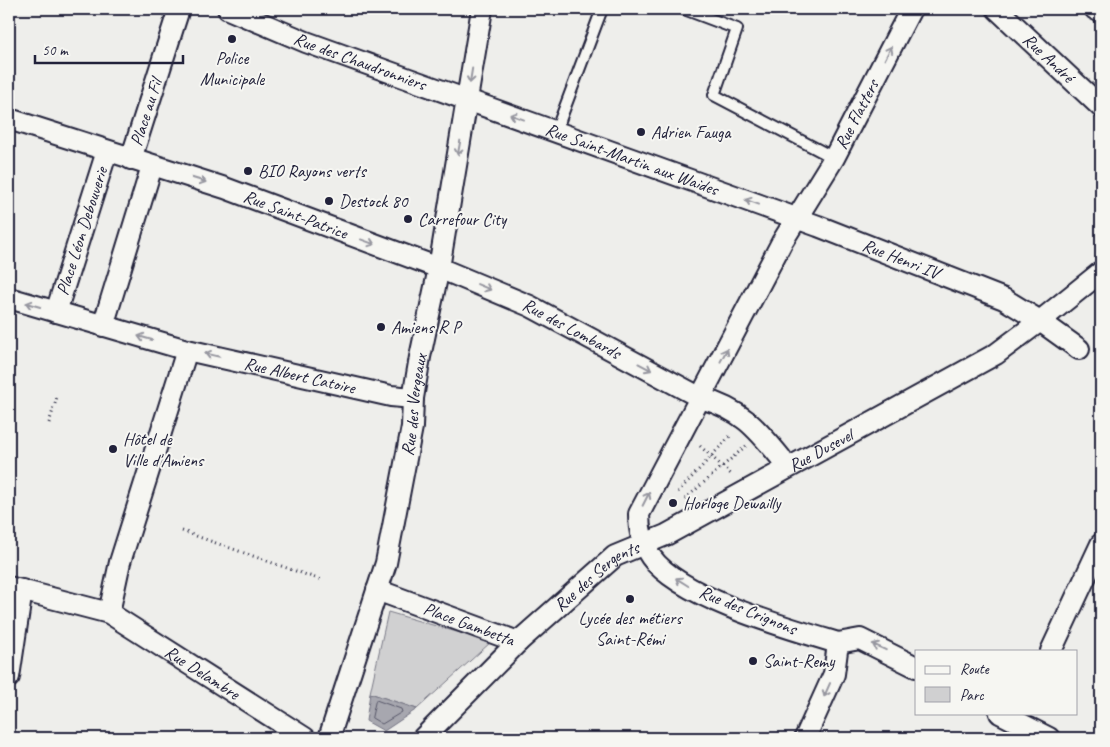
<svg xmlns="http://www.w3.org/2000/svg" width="1110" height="747" font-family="Caveat,sans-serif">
<rect width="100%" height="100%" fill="#eeeeeb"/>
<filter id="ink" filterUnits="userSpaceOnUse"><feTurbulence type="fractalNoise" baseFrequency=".02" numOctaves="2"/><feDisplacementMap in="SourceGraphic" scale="10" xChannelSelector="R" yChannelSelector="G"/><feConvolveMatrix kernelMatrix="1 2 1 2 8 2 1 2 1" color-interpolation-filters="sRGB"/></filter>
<g filter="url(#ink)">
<polygon fill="#d0d0d1" stroke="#797986" points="388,612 491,642 417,709 370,693"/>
<polygon fill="#a7a7af" stroke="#727281" points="370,693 417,709 384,731 366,721"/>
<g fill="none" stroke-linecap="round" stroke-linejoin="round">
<polygon stroke="#575769" stroke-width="1" points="376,700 401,709 402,712 382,724 372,718"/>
<g stroke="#22223b" stroke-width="14">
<g id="lane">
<polyline points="684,9 737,29 714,95 834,158"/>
<polyline points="556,131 602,9"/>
</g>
</g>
<g stroke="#22223b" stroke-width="24">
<g id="street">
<path id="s1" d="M228 9 306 42 818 226 1004 299 1040 321 1079 349"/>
<path id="s2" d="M997 9 1101 107"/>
<polyline points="1095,9 1101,12"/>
<path id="s3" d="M9 119 225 188 439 268 530 306 701 398C741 410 755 426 781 458"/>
<path id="s4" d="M131 159 179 9"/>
<path id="s5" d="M9 298 187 350 391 396 413 398"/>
<path id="s6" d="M56 312 107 151"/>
<polyline points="103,326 152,166"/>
<path id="s7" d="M9 587 109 613 305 738"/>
<path id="s8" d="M377 590 518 642"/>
<polyline points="109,613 120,562 187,350"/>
<path id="s9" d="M838 643C791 629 680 598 651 557 642 544 639 529 639 514L782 242 834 158 911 9"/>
<polyline points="838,643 860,639 916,667"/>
<polyline points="1051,651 1101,544"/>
<polyline points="9,677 22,590"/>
<polyline points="1000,713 1049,738"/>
<path id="s10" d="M329 738 386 563 412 427 413 398 420 357 439 268 482 9"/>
<path id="s11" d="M423 738 518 642 615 556 666 535 996 354 1040 321 1101 272"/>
<polyline points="805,738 834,674 838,643"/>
</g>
</g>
<g stroke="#22223b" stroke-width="3" stroke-dasharray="1 4" stroke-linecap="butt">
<polyline points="49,423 57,397"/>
<polyline points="700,446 733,476"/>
<polyline points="678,492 732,434"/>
<polyline points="685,499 747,445"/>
<polyline points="182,531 321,580"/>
</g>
<use href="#lane" stroke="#f6f6f2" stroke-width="10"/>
<use href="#street" stroke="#f6f6f2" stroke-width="20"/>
</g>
<defs><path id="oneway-shaft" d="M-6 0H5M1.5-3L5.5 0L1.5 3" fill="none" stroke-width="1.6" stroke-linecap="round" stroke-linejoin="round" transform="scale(1.25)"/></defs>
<g stroke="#9797a0">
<use href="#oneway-shaft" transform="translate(888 53) rotate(-63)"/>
<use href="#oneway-shaft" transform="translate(471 76) rotate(99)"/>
<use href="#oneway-shaft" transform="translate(517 117) rotate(-160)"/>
<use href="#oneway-shaft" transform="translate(459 148) rotate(100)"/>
<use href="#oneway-shaft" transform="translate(199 180) rotate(17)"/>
<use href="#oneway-shaft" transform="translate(752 202) rotate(-160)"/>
<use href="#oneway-shaft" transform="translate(368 242) rotate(20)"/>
<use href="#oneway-shaft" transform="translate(484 287) rotate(23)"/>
<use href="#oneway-shaft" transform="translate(33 305) rotate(-164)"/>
<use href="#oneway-shaft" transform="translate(145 338) rotate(-164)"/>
<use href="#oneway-shaft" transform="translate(212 355) rotate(-167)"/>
<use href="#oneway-shaft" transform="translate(724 355) rotate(-62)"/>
<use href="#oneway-shaft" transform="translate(645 367) rotate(28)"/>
<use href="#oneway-shaft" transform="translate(646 499) rotate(-63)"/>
<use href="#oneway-shaft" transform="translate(682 582) rotate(-148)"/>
<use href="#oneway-shaft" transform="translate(879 647) rotate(-155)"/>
<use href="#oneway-shaft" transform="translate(827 690) rotate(114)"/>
</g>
</g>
<g fill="#22223b" stroke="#f6f6f2" stroke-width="2">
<circle cx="232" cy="39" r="5"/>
<circle cx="641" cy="132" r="5"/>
<circle cx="248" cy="171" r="5"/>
<circle cx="329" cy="201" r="5"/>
<circle cx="408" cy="219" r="5"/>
<circle cx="381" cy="327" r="5"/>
<circle cx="113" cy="449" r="5"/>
<circle cx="673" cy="503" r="5"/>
<circle cx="630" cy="599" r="5"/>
<circle cx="753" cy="661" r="5"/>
</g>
<g text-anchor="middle" stroke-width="4" stroke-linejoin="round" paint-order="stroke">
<g font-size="18" fill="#22223b" stroke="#f6f6f2" text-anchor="start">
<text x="232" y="64" text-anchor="middle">Police<tspan x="232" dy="21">Municipale</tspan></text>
<text x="651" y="138">Adrien Fauga</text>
<text x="258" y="177">BIO Rayons verts</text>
<text x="339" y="207">Destock 80</text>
<text x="418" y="225">Carrefour City</text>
<text x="391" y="333">Amiens R P</text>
<text x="123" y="445">Hôtel de<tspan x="123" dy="21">Ville d'Amiens</tspan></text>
<text x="683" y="509">Horloge Dewailly</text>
<text x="630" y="624" text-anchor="middle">Lycée des métiers<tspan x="630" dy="21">Saint-Rémi</tspan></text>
<text x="763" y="667">Saint-Remy</text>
</g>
<g font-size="18" fill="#22223b" stroke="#f6f6f2">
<text dy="6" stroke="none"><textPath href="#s2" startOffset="71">Rue André</textPath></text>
<text dy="6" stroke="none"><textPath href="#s1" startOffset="142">Rue des Chaudronniers</textPath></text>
<text dy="6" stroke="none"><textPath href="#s4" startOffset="49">Place au Fil</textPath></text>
<text dy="6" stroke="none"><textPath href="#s9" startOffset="709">Rue Flatters</textPath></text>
<text dy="6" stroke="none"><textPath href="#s1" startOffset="431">Rue Saint-Martin aux Waides</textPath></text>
<text dy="6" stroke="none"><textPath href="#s3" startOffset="302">Rue Saint-Patrice</textPath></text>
<text dy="6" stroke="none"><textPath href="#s6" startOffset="85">Place Léon Debouverie</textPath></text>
<text dy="6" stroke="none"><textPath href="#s1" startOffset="718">Rue Henri IV</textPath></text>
<text dy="6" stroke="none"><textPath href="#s3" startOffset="601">Rue des Lombards</textPath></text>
<text dy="6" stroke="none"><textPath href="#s5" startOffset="301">Rue Albert Catoire</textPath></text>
<text dy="6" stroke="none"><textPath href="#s10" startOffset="345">Rue des Vergeaux</textPath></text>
<text dy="6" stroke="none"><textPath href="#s11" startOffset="496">Rue Dusevel</textPath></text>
<text dy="6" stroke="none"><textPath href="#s11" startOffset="238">Rue des Sergents</textPath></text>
<text transform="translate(748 610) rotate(22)" y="6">Rue des Crignons</text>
<text dy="6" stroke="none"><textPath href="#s8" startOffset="98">Place Gambetta</textPath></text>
<text dy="6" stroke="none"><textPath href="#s7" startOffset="214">Rue Delambre</textPath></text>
</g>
</g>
<rect width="1110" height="747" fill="none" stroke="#f6f6f2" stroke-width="30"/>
<rect x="15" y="15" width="1080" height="717" fill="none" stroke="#22223b" stroke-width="2" filter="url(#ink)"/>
<rect x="915" y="650" width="162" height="65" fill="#f6f6f2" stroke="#a1a1a9"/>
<rect x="925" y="666" width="25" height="8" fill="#f6f6f2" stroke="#a1a1a9"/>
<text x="960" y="674" font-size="15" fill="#22223b">Route</text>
<rect x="925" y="687" width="25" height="15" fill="#d0d0d1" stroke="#a1a1a9"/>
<text x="960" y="700" font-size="15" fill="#22223b">Parc</text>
<path d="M35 55v8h148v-8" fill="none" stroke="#22223b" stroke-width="2.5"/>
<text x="42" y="55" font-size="15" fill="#22223b" stroke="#f6f6f2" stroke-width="4" paint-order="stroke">50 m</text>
</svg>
